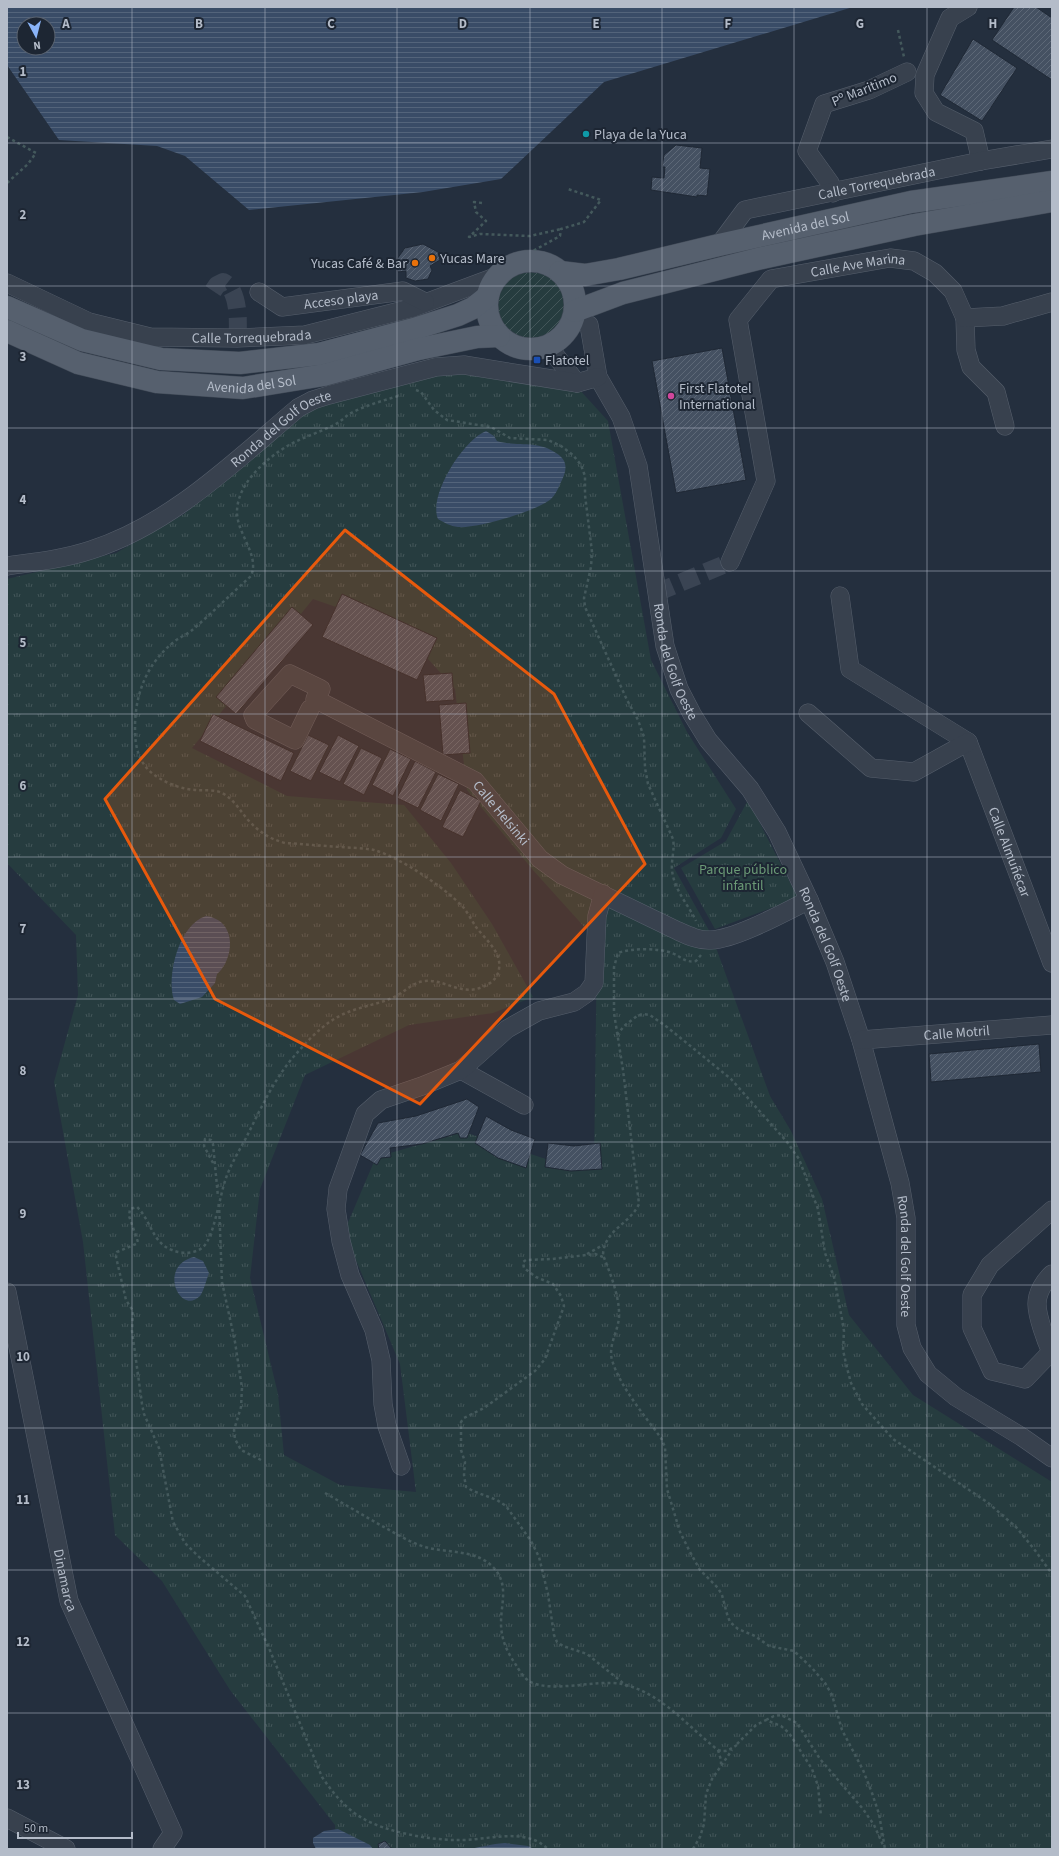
<svg xmlns="http://www.w3.org/2000/svg" width="1059" height="1856" font-family="'Source Sans 3',sans-serif">
<defs>
<pattern id="grass-tufts" width="24" height="20" patternUnits="userSpaceOnUse"><rect width="24" height="20" fill="#263c3f"/><path d="M3 7l-1-3M5 7V3M7 7l1-3M15 17l-1-3M17 17v-4M19 17l1-3" fill="none" stroke="#435659"/></pattern>
<pattern id="garden-furrows" width="10" height="10" patternUnits="userSpaceOnUse"><rect width="10" height="10" fill="#263c3f"/><path d="M-1 1l2-2M0 10L10 0M9 11l2-2" fill="none" stroke="#435659"/></pattern>
<pattern id="water-rules" width="6" height="5" patternUnits="userSpaceOnUse"><rect width="6" height="5" fill="#394c67"/><path d="M0 2.5h6" fill="none" stroke="#53647b"/></pattern>
<pattern id="building-hatch" width="6" height="6" patternUnits="userSpaceOnUse"><rect width="6" height="6" fill="#455162"/><path d="M-1 1l2-2M0 6l6-6M5 7l2-2" fill="none" stroke="#5d6877"/></pattern>
</defs>
<rect width="100%" height="100%" fill="#242f3e"/>
<g fill="url(#grass-tufts)" fill-rule="evenodd">
<path d="M457 370 578 388 608 421 651 660 687 732 736 809 721 838 674 868 711 934 770 1096 791 1131 822 1199 849 1315 913 1395 1052 1482V1849H336L335 1825 230 1690 162 1581 115 1535 83 1242 54 1082 78 995 76 935 7 863V579L116 553 184 514 307 410ZM313 599 402 630 455 689 467 790 532 869 597 941 594 1166 576 1169 464 1132 376 1157 344 1232 400 1364 416 1492 340 1485 284 1455 278 1394 250 1278 260 1189 305 1075 409 1025 493 1013 533 997 492 924 451 863 404 805 287 796 192 748Z"/>
<polygon points="748,800 798,898 715,929 681,868 726,841"/>
</g>
<circle fill="url(#garden-furrows)" cx="531" cy="306" r="34"/>
<g fill="url(#water-rules)" fill-rule="evenodd">
<path d="M7 7H853L604 82 501 179 423 192 249 210 185 156 157 146 59 140 7 65ZM24 24H48V48H24Z"/>
<path d="M486 431 494 436 497 441C516 447 538 440 556 453 569 461 567 471 560 484 558 489 555 495 551 499 537 511 476 529 458 527 450 526 445 523 438 519 428 496 463 440 486 431Z"/>
<path d="M206 916C231 919 235 945 225 964 222 968 221 971 217 974L215 983 202 997 180 1004 174 1000C166 976 179 924 206 916Z"/>
<path d="M194 1257 203 1261 209 1273C207 1278 203 1293 200 1296 180 1316 157 1266 194 1257Z"/>
<polygon points="338,1829 370,1845 373,1849 316,1849 313,1843 313,1838 324,1831"/>
<path d="M505 1843 528 1846 534 1849H469C482 1847 491 1844 505 1843Z"/>
</g>
<g fill="url(#building-hatch)" stroke="#1f2835">
<polygon points="1014,7 1036,7 1052,18 1052,80 992,40"/>
<polygon points="973,39 1017,68 982,121 940,95"/>
<polygon points="676,145 702,148 700,168 710,169 707,196 697,195 697,197 651,190 652,177 664,178 665,167 662,167 664,155"/>
<polygon points="423,244 438,252 440,260 430,266 432,270 428,279 415,281 406,278 406,271 398,272 394,263 405,248"/>
<polygon points="722,348 746,480 676,493 652,361"/>
<polygon points="342,594 437,638 417,680 322,637"/>
<polygon points="292,607 313,625 236,714 216,697"/>
<polygon points="452,673 454,700 426,702 423,675"/>
<polygon points="466,703 470,753 443,755 439,705"/>
<polygon points="213,714 294,753 281,781 200,741"/>
<polygon points="308,735 329,745 311,781 290,771"/>
<polygon points="338,735 359,746 340,782 319,772"/>
<polygon points="361,748 382,758 364,795 343,784"/>
<polygon points="390,749 411,759 393,796 372,785"/>
<polygon points="415,761 436,772 418,808 397,798"/>
<polygon points="438,774 459,784 441,821 420,810"/>
<polygon points="460,790 481,801 463,837 442,827"/>
<polygon points="1039,1044 1041,1072 931,1082 929,1054"/>
<polygon points="467,1099 479,1107 467,1138 460,1138 458,1133 422,1144 390,1148 391,1157 381,1158 377,1165 360,1155 378,1123 416,1116"/>
<polygon points="486,1116 511,1130 535,1139 526,1168 498,1158 475,1143"/>
<polygon points="548,1143 574,1146 600,1143 602,1169 571,1171 545,1167"/>
<polygon points="385,1841 392,1849 379,1849 378,1844"/>
</g>
<g fill="none" stroke-linecap="round" stroke-linejoin="round">
<g stroke="#3a4453" stroke-width="18" stroke-dasharray="18 9" stroke-linecap="butt">
<path d="M213 291 217 285 223 282C239 288 239 324 237 338"/>
<polyline points="656,593 730,562"/>
</g>
<g stroke="#565f6c" stroke-width="19">
<g id="minor">
<polyline points="968,7 950,18 925,75 924,93 936,112 974,131 981,161"/>
<polyline points="833,193 830,183 807,151 824,104 869,90 907,72"/>
<path id="s1" d="M719 245 745 210 981 161 1052 149"/>
<path id="s2" d="M7 283 89 322 150 337 237 338 305 335 412 308 498 276"/>
<path id="s3" d="M259 292 282 307 403 291 425 302"/>
<path id="s4" d="M574 316 589 325 598 377 621 417 638 466 665 646 679 689 692 714 708 740 750 789 777 832 809 900 835 962 861 1040 900 1183 906 1218V1325L912 1348 928 1374 956 1397 1022 1437 1052 1458"/>
<polyline points="965,318 966,350 971,367 996,392 1005,426"/>
<polyline points="548,346 577,383"/>
<path id="s5" d="M730 562 766 481 738 320 771 279 890 258 914 261 935 273 953 291 965 318 1003 316 1052 302"/>
<path id="s6" d="M7 566C35 562 64 559 91 550 172 524 235 461 298 408L313 400 329 395 436 367 464 365 577 383 598 377"/>
<path id="s7" d="M840 596 850 669 968 742 1052 963"/>
<path id="s8" d="M310 709 295 740 255 720 253 715 290 674 321 689 315 699 475 781 540 859 562 875 678 931C689 936 700 941 711 940 736 939 785 912 809 900"/>
<polyline points="808,713 871,768 914,772 968,742"/>
<path id="s9" d="M861 1040 1052 1025"/>
<polyline points="461,1070 524,1105"/>
<path d="M1052 1210 990 1265 972 1295V1328L992 1371 1025 1379 1051 1352C1046 1341 1037 1316 1037 1304 1037 1293 1044 1281 1052 1274"/>
<path id="s10" d="M7 1292 69 1601 173 1833 162 1849"/>
<polyline points="401,1466 387,1426 383,1404 381,1360 374,1330 350,1275 341,1241 336,1209 338,1189 365,1114 381,1100 422,1086 461,1070 507,1029 539,1011 574,1002 587,993 594,983 597,916 603,894"/>
<polyline points="7,1818 66,1849"/>
</g>
</g>
<g stroke="#414a57" stroke-width="23">
<g id="major">
<circle cx="531" cy="305" r="44"/>
<path id="s11" d="M560 272 585 275 619 269 719 245 911 202 1052 182"/>
<polyline points="7,307 82,340 161,359 240,363 319,354 414,329 458,315 473,308 488,296"/>
<polyline points="575,311 623,293 762,258 914,225 1052,201"/>
<path id="s12" d="M7 331 78 363 157 382 243 388 324 375 419 349 477 337 499 336"/>
</g>
</g>
<g stroke="#44595c" stroke-width="2.5" stroke-dasharray="3 3" stroke-linecap="butt">
<polyline points="898,30 904,57"/>
<polyline points="7,137 36,153 28,164 7,183"/>
<polyline points="482,203 474,202 476,212 486,221 469,237 480,234 530,236 561,229"/>
<polyline points="535,262 533,251 560,236 561,229 584,222 601,200 568,189"/>
<path d="M416 390 421 392 434 410 447 420 491 427 510 438 548 440 561 446 573 455 581 465 585 476V495L592 552 591 567 584 598 585 607 627 700 638 720 644 737 645 768 648 784 673 839C675 850 671 860 672 870 674 890 688 904 696 921"/>
<path d="M398 396C382 401 364 406 349 414 344 418 340 422 334 425 320 432 304 437 289 445 267 458 237 483 237 512 237 534 260 555 251 576 231 594 211 614 191 631 186 635 180 637 175 641 147 663 135 693 135 728 135 746 138 762 153 774 165 783 181 789 195 790 204 791 214 789 222 793 234 799 240 811 249 821 259 832 270 839 285 843 304 844 322 846 341 847 352 848 364 848 374 850 401 858 444 887 463 907 468 913 472 921 476 927 485 939 502 952 499 969 498 980 486 987 476 989 458 993 442 979 425 981 413 982 406 991 396 996 381 1004 362 1006 346 1013 326 1021 310 1038 296 1054 275 1077 260 1110 246 1138 239 1151 231 1164 226 1178 220 1194 214 1238 203 1247 195 1254 182 1254 172 1250 152 1243 151 1220 137 1207L130 1209 129 1216 138 1242 136 1244 117 1252 116 1257 126 1300 133 1311 132 1331 142 1404 144 1414 159 1448 173 1522 185 1543 198 1556 245 1596 269 1648 322 1777C333 1793 345 1808 362 1818 386 1832 429 1840 457 1840 487 1841 524 1826 548 1849"/>
<path d="M701 955 696 961C685 963 682 957 672 953 660 948 630 948 618 953L614 967V1013L623 1070 639 1204C630 1224 604 1230 603 1255 610 1273 620 1297 619 1317 618 1332 608 1345 612 1360 620 1387 645 1416 661 1438L665 1447 667 1489 680 1532 690 1552 700 1570 718 1588 722 1595 727 1614 730 1622 738 1629 755 1636 769 1646 794 1651 812 1668 825 1683 832 1695 842 1730 863 1770 872 1793 879 1814 885 1849"/>
<polyline points="617,1035 624,1026 637,1016 643,1014 650,1015 667,1027 731,1079 787,1142 799,1159 818,1209 825,1253 834,1277 842,1319 844,1331 843,1350 847,1368 851,1383 862,1404 893,1439 987,1502 1016,1527 1034,1549 1052,1574"/>
<polyline points="213,1163 204,1146 205,1139 211,1140 213,1144 218,1197"/>
<polyline points="219,1204 222,1282 235,1342 242,1388 241,1407 234,1430 235,1439 241,1450 261,1460"/>
<polyline points="587,1254 603,1245"/>
<polyline points="603,1257 595,1254 552,1259 526,1260 523,1262 524,1268 536,1277 553,1284 561,1296 564,1306 545,1359 535,1371 484,1408 464,1418 461,1422 461,1450 465,1462 464,1475 466,1487 473,1491 497,1500 506,1506 531,1541 539,1557 548,1594 554,1635 557,1642 563,1646 587,1654 628,1687"/>
<path d="M325 1493C344 1504 363 1515 382 1526 397 1534 412 1544 429 1548 451 1553 477 1550 494 1568 509 1585 501 1603 501 1623 501 1639 507 1652 516 1665 519 1670 524 1678 529 1681 551 1694 595 1679 622 1684 662 1693 687 1726 718 1750 727 1753 730 1749 737 1745"/>
<polyline points="766,1720 774,1716 781,1715 797,1723 820,1759 863,1809 874,1825 883,1845"/>
<polyline points="737,1744 756,1725 766,1720 781,1726 789,1733 812,1769 818,1786 821,1816"/>
<polyline points="718,1750 721,1760 721,1764"/>
<polyline points="693,1849 700,1837 704,1824 706,1794 712,1779 732,1750"/>
</g>
<use href="#minor" stroke="#38414e" stroke-width="18"/>
<use href="#major" stroke="#56606e" stroke-width="22"/>
</g>
<path fill="#e8590c" fill-opacity="0.2" stroke="#e8590c" stroke-width="3" stroke-linejoin="round" d="M345 530 554 694 645 864 420 1104 215 999 105 799Z"/>
<path fill="none" stroke="#b4bcc9" stroke-width="1" stroke-opacity="0.55" d="M132 7V1849M265 7V1849M397 7V1849M530 7V1849M662 7V1849M794 7V1849M927 7V1849M7 143H1052M7 286H1052M7 428H1052M7 571H1052M7 714H1052M7 857H1052M7 999H1052M7 1142H1052M7 1285H1052M7 1428H1052M7 1570H1052M7 1713H1052"/>
<circle fill="#0f9aa8" stroke="#1d2633" stroke-width="1.5" cx="586" cy="134" r="4"/>
<g fill="#e8710a" stroke="#1d2633" stroke-width="1.5">
<circle cx="432" cy="258" r="4"/>
<circle cx="415" cy="263" r="4"/>
</g>
<rect fill="#1a4fb4" stroke="#1d2633" stroke-width="1.5" x="533" y="356" width="8" height="8" rx="2"/>
<circle fill="#d1479c" stroke="#1d2633" stroke-width="1.5" cx="671" cy="396" r="4"/>
<g text-anchor="middle" stroke-width="4" stroke-linejoin="round" paint-order="stroke">
<g font-size="14" fill="#b4bcc9" stroke="#1d2633">
<text transform="translate(864 89) rotate(-22)" y="5">Pº Maritimo</text>
<text dy="5" stroke="none"><textPath href="#s1" startOffset="178">Calle Torrequebrada</textPath></text>
<text dy="5" stroke="none"><textPath href="#s11" startOffset="251">Avenida del Sol</textPath></text>
<text dy="5" stroke="none"><textPath href="#s5" startOffset="393">Calle Ave Marina</textPath></text>
<text dy="5" stroke="none"><textPath href="#s3" startOffset="87">Acceso playa</textPath></text>
<text dy="5" stroke="none"><textPath href="#s2" startOffset="255">Calle Torrequebrada</textPath></text>
<text dy="5" stroke="none"><textPath href="#s12" startOffset="254">Avenida del Sol</textPath></text>
<text dy="5" stroke="none"><textPath href="#s6" startOffset="313">Ronda del Golf Oeste</textPath></text>
<text dy="5" stroke="none"><textPath href="#s4" startOffset="368">Ronda del Golf Oeste</textPath></text>
<text dy="5" stroke="none"><textPath href="#s8" startOffset="407">Calle Helsinki</textPath></text>
<text dy="5" stroke="none"><textPath href="#s7" startOffset="330">Calle Almuñécar</textPath></text>
<text dy="5" stroke="none"><textPath href="#s4" startOffset="692">Ronda del Golf Oeste</textPath></text>
<text dy="5" stroke="none"><textPath href="#s9" startOffset="96">Calle Motril</textPath></text>
<text dy="5" stroke="none"><textPath href="#s4" startOffset="1016">Ronda del Golf Oeste</textPath></text>
<text dy="5" stroke="none"><textPath href="#s10" startOffset="294">Dinamarca</textPath></text>
</g>
<g font-size="14" fill="#b4bcc9" stroke="#1d2633" text-anchor="start">
<text x="594" y="139">Playa de la Yuca</text>
<text x="440" y="263">Yucas Mare</text>
<text x="407" y="268" text-anchor="end">Yucas Café &amp; Bar</text>
<text x="545" y="365">Flatotel</text>
<text x="679" y="393">First Flatotel<tspan x="679" dy="16">International</tspan></text>
</g>
<g font-size="14" fill="#6b9a76" stroke="#1d2633">
<text x="743" y="874">Parque público<tspan x="743" dy="16">infantil</tspan></text>
</g>
</g>
<g font-size="13" text-anchor="middle" font-weight="bold" fill="#b4bcc9" stroke="#1d2633" stroke-width="4" stroke-linejoin="round" paint-order="stroke">
<text x="66" y="28">A</text>
<text x="199" y="28">B</text>
<text x="331" y="28">C</text>
<text x="463" y="28">D</text>
<text x="596" y="28">E</text>
<text x="728" y="28">F</text>
<text x="860" y="28">G</text>
<text x="993" y="28">H</text>
<text x="23" y="76">1</text>
<text x="23" y="219">2</text>
<text x="23" y="361">3</text>
<text x="23" y="504">4</text>
<text x="23" y="647">5</text>
<text x="23" y="790">6</text>
<text x="23" y="933">7</text>
<text x="23" y="1075">8</text>
<text x="23" y="1218">9</text>
<text x="23" y="1361">10</text>
<text x="23" y="1504">11</text>
<text x="23" y="1646">12</text>
<text x="23" y="1789">13</text>
</g>
<rect width="1059" height="1856" fill="none" stroke="#b4bcc9" stroke-width="16"/>
<g transform="translate(36 36) rotate(173)"><circle r="19" fill="#1d2633" stroke="#59626f"/>
<path d="M0-3L7 15L0 10L-7 15Z" fill="#8ab4f8"/>
<text y="-6" font-size="11" font-weight="bold" text-anchor="middle" fill="#b4bcc9">N</text>
</g>
<path d="M18 1832v6h114v-6" fill="none" stroke="#b4bcc9" stroke-width="2"/>
<text x="24" y="1832" font-size="12" fill="#b4bcc9" stroke="#1d2633" stroke-width="3" paint-order="stroke">50 m</text>
</svg>
